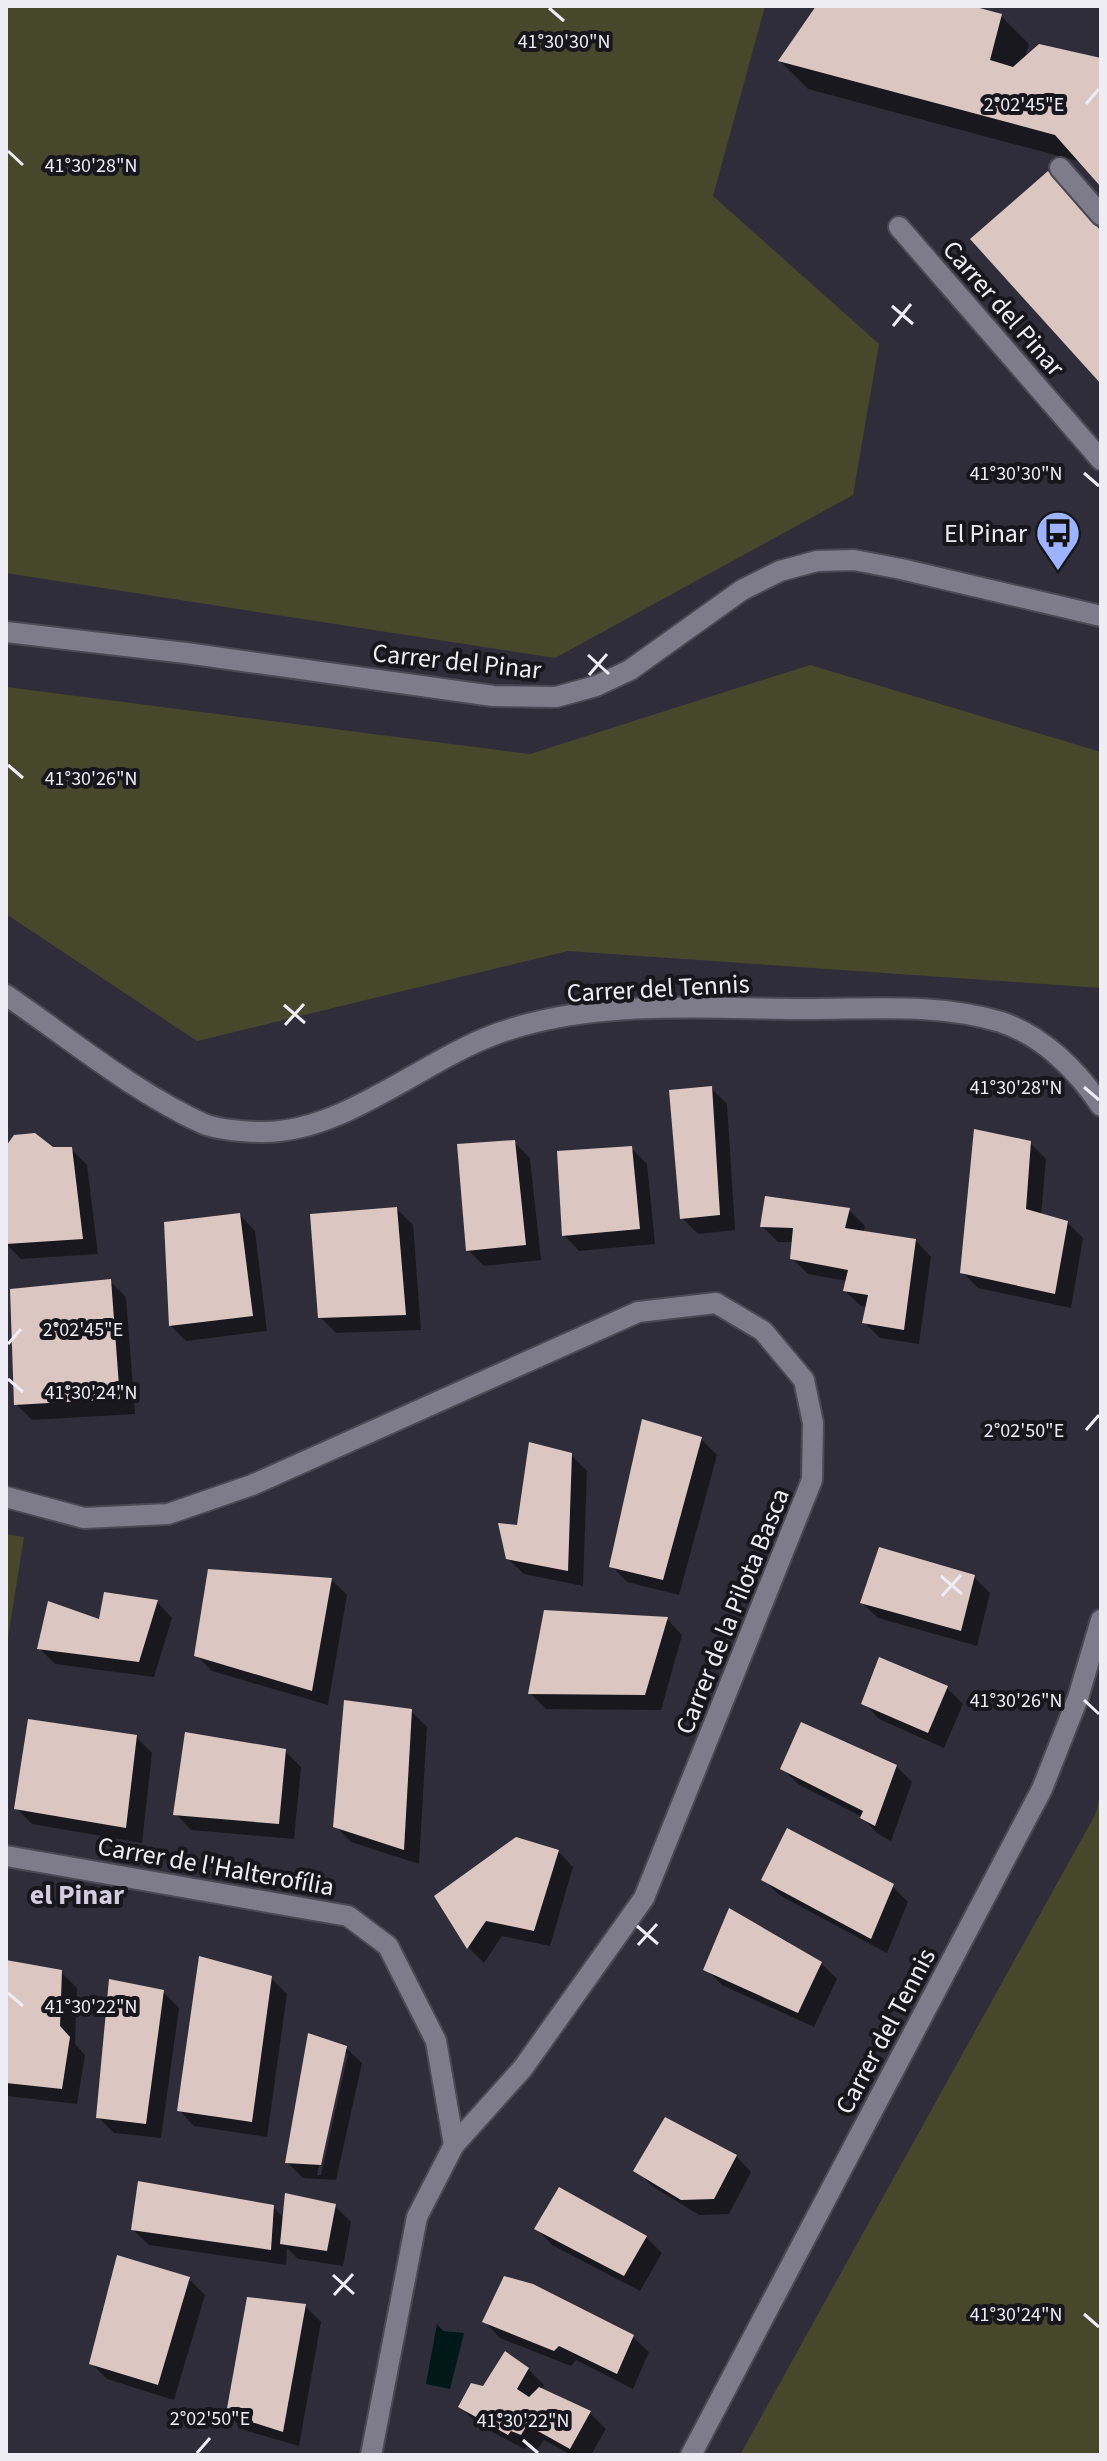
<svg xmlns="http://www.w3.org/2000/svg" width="1107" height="2461" font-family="'Source Sans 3',sans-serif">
<rect width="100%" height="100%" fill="#302d3a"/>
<g fill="#46482b">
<polygon points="6,6 765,6 713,196 879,344 853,495 555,658 6,573"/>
<polygon points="810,665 1101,752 1101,988 568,951 197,1041 6,914 6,687 530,754"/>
<polygon points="6,1534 24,1537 6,1650"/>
<polygon points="1101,1792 1101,2455 740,2455 1095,1815"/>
</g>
<polygon fill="#001818" points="437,2324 443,2331 464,2333 450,2389 426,2384"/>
<g fill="#0007" fill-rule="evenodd">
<polygon points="818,6 964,6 1001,16 1029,44 1024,60 1101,61 1101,184 1081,162 808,89 780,61"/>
<polygon points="711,1088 727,1104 735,1230 698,1234 682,1218"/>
<polygon points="514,1142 530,1158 541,1260 484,1266 468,1250"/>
<polygon points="1030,1143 1046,1159 1041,1216 1067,1222 1083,1238 1071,1308 978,1288 962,1272"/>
<polygon points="631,1148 647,1164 655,1244 579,1251 564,1235"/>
<polygon points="6,1149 71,1149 87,1165 98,1254 21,1259 6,1244"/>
<polygon points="397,1209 413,1225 421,1330 336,1333 320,1317"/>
<polygon points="849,1210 865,1226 863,1233 916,1241 931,1257 919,1344 880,1338 864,1322 868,1307 861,1306 845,1291 847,1281 808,1274 792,1258 794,1242 778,1242 762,1226"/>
<polygon points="240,1215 255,1231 267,1331 186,1341 170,1325"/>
<polygon points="110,1281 126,1297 135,1414 32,1420 16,1404"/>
<polygon points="701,1439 717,1455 679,1595 627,1582 612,1566"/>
<polygon points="571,1455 587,1471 583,1586 524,1574 507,1558"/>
<polygon points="974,1577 990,1593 977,1646 878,1618 862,1603"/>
<polygon points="332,1580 347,1595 328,1705 212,1671 196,1655"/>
<polygon points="157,1602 172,1618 154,1677 55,1664 39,1648"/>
<polygon points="667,1619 682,1635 661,1710 546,1709 530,1693"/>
<polygon points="947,1688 963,1704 944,1748 879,1719 864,1703"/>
<polygon points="411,1711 427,1727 419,1864 351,1842 335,1826"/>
<polygon points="136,1737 152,1753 142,1843 32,1824 16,1808"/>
<polygon points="285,1751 301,1767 294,1839 191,1830 176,1814"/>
<polygon points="896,1766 912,1782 891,1841 878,1834 862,1817 798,1784 782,1768"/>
<polygon points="558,1851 573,1867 550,1946 502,1936 484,1963 469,1948 437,1896"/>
<polygon points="763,1879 892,1886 908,1902 887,1953 779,1895"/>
<polygon points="821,1963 837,1979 814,2027 722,1985 706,1969"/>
<polygon points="6,1967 61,1972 77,1988 75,2044 85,2055 77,2104 6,2096"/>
<polygon points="271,1978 287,1994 267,2137 194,2126 179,2110"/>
<polygon points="163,1992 179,2008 161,2138 114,2133 98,2117"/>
<path d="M346 2048 362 2063 336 2180 303 2178 287 2162ZM343 2054H348L321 2175H317Z"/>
<polygon points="736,2156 751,2172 729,2214 699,2215 652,2186 636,2170"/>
<polygon points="335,2206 351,2222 343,2266 298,2259 287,2248 286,2265 149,2245 133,2230 273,2207 285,2219"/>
<polygon points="537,2229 646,2237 662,2253 640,2291 552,2245"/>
<polygon points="189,2279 205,2295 174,2400 107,2379 91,2363"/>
<polygon points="305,2306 321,2322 299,2446 244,2430 228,2414"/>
<polygon points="485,2322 633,2337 649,2352 633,2389 576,2360 571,2366 500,2338"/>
<polygon points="528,2369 544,2385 541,2390 590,2413 606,2429 591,2455 571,2455 544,2440 537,2450 527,2446 524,2449 476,2423 461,2407 484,2388"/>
</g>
<g fill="#dbc6c2">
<polygon points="816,6 972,6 1002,14 990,60 1013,67 1039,44 1101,58 1101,187 1055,135 778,61"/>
<polygon points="1048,171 1101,231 1101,384 970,239"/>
<polygon points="712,1086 720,1215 680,1219 669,1090"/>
<polygon points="974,1129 1031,1141 1026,1209 1068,1221 1055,1294 960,1273"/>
<polygon points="35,1133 53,1147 72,1147 83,1239 6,1244 6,1146 14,1135"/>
<polygon points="515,1140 526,1245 466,1251 457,1144"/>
<polygon points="632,1146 640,1229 562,1236 557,1151"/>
<polygon points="765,1196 850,1208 845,1228 916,1239 904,1330 862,1323 868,1295 843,1291 848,1270 790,1259 793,1228 760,1227"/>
<polygon points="397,1207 406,1315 318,1318 310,1214"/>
<polygon points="240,1213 253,1316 169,1326 164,1222"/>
<polygon points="111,1279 120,1399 14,1405 10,1289"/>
<polygon points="642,1419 702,1437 663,1580 609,1567"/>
<polygon points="529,1442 572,1453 568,1571 506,1559 498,1523 517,1525"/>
<polygon points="879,1547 975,1575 961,1631 860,1603"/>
<polygon points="208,1569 332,1578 312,1691 194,1656"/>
<polygon points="104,1592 158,1600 139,1662 37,1649 48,1601 99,1619"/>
<polygon points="544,1610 668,1617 645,1695 528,1694"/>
<polygon points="879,1657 948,1686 928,1733 861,1704"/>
<polygon points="344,1700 412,1709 404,1850 333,1827"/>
<polygon points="28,1719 137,1735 126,1828 14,1809"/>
<polygon points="801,1722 897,1765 875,1826 860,1818 863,1811 780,1769"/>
<polygon points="185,1732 286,1749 279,1824 173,1815"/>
<polygon points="787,1828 894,1884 871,1939 761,1880"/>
<polygon points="516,1837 559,1850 534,1931 486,1921 467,1949 434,1896"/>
<polygon points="729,1908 822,1962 798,2013 703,1970"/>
<polygon points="199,1956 272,1976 252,2122 177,2111"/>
<polygon points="6,1960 62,1970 60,2026 70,2037 62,2089 6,2083"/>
<polygon points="109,1979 164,1990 146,2124 96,2118"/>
<polygon points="308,2033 347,2046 321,2165 285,2163"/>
<polygon points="665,2117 737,2155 714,2199 681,2200 633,2171"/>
<polygon points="138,2181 274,2205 271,2250 131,2230"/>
<polygon points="559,2187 647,2236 624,2276 534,2229"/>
<polygon points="285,2193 336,2204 327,2251 280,2244"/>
<polygon points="117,2255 190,2277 158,2385 89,2364"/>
<polygon points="504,2276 533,2284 634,2335 617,2374 559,2346 554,2351 482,2322"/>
<polygon points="247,2297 306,2304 283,2432 226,2414"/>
<polygon points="505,2351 529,2368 517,2389 529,2397 539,2387 591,2411 570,2449 527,2425 521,2435 511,2431 508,2435 458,2407 471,2383 483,2386"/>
</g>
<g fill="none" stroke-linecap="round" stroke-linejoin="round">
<g stroke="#4b4954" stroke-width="24">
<g id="minor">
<polyline points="1060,168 1101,215"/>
<polyline points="899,227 1101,460"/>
<polyline points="6,632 186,653 493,696 556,697 596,686 630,670 742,590 780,571 817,561 854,560 901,569 1101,616"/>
<path d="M6 995C70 1039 134 1092 204 1124 219 1130 247 1132 264 1132 344 1132 422 1061 496 1034 594 998 707 1009 809 1009 873 1009 939 1003 1001 1022 1043 1036 1078 1071 1101 1106"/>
<polyline points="6,1497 84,1518 168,1514 252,1485 638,1312 716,1303 763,1331 804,1380 813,1423 812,1480 644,1898 523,2068 454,2145 417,2217 371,2455"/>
<polyline points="6,1856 348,1916 388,1946 436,2041 454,2145"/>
<polyline points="691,2455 1042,1789 1078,1698 1101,1620"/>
</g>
</g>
<use href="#minor" stroke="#7e7b8b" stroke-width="20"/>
</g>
<path fill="none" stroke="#eeedf6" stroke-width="3" d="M549 8 564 21M1086 104 1099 89M8 151 23 165M892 306 913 324M893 326 911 304M1084 473 1099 486M588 655 609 674M589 675 607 654M8 765 23 778M284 1005 305 1023M285 1025 304 1004M1084 1087 1099 1100M8 1344 21 1329M8 1379 23 1392M1086 1430 1099 1415M941 1576 962 1594M942 1596 961 1575M1084 1700 1099 1714M637 1926 658 1944M638 1945 657 1924M8 1993 23 2006M333 2275 354 2294M334 2295 353 2274M1084 2314 1099 2327M523 2440 538 2453M197 2453 210 2438"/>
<defs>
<g id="bus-pin" transform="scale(2.3)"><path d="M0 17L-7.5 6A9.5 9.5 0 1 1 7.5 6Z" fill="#9eb3fd" stroke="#17161c"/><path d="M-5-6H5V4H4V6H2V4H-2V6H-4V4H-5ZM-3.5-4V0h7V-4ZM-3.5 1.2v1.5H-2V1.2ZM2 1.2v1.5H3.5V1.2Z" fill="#111"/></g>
</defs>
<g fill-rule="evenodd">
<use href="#bus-pin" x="1058" y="533"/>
</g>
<g text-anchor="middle" stroke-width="8" stroke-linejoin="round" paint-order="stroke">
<g font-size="26" fill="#eeedf6" stroke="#17161c">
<text transform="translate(1004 308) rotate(49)" y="9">Carrer del Pinar</text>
<text transform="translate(457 661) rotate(6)" y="9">Carrer del Pinar</text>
<text transform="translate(658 988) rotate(-3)" y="9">Carrer del Tennis</text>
<text transform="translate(732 1611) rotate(-68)" y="9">Carrer de la Pilota Basca</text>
<text transform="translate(216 1866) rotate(10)" y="9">Carrer de l'Halterofília</text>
<text transform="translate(885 2031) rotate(-62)" y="9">Carrer del Tennis</text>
</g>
<g font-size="26" fill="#eeedf6" stroke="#17161c" text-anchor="end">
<text x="1027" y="542">El Pinar</text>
</g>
<g font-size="28" font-weight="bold" fill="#d2cee0" stroke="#17161c">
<text x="77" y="1904">el Pinar</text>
</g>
</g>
<g font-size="20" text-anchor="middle" fill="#eeedf6" stroke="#17161c" stroke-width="8" stroke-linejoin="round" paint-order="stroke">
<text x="564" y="48">41°30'30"N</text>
<text x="1024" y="111">2°02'45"E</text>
<text x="91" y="172">41°30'28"N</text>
<text x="1016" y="480">41°30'30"N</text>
<text x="91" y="785">41°30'26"N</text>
<text x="1016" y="1094">41°30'28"N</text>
<text x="83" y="1336">2°02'45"E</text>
<text x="91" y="1399">41°30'24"N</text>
<text x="1024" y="1437">2°02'50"E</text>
<text x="1016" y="1707">41°30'26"N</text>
<text x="91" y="2013">41°30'22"N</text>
<text x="1016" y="2321">41°30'24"N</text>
<text x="210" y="2425">2°02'50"E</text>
<text x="523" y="2427">41°30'22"N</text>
</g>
<rect width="1107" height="2461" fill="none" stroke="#eeedf6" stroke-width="16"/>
</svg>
